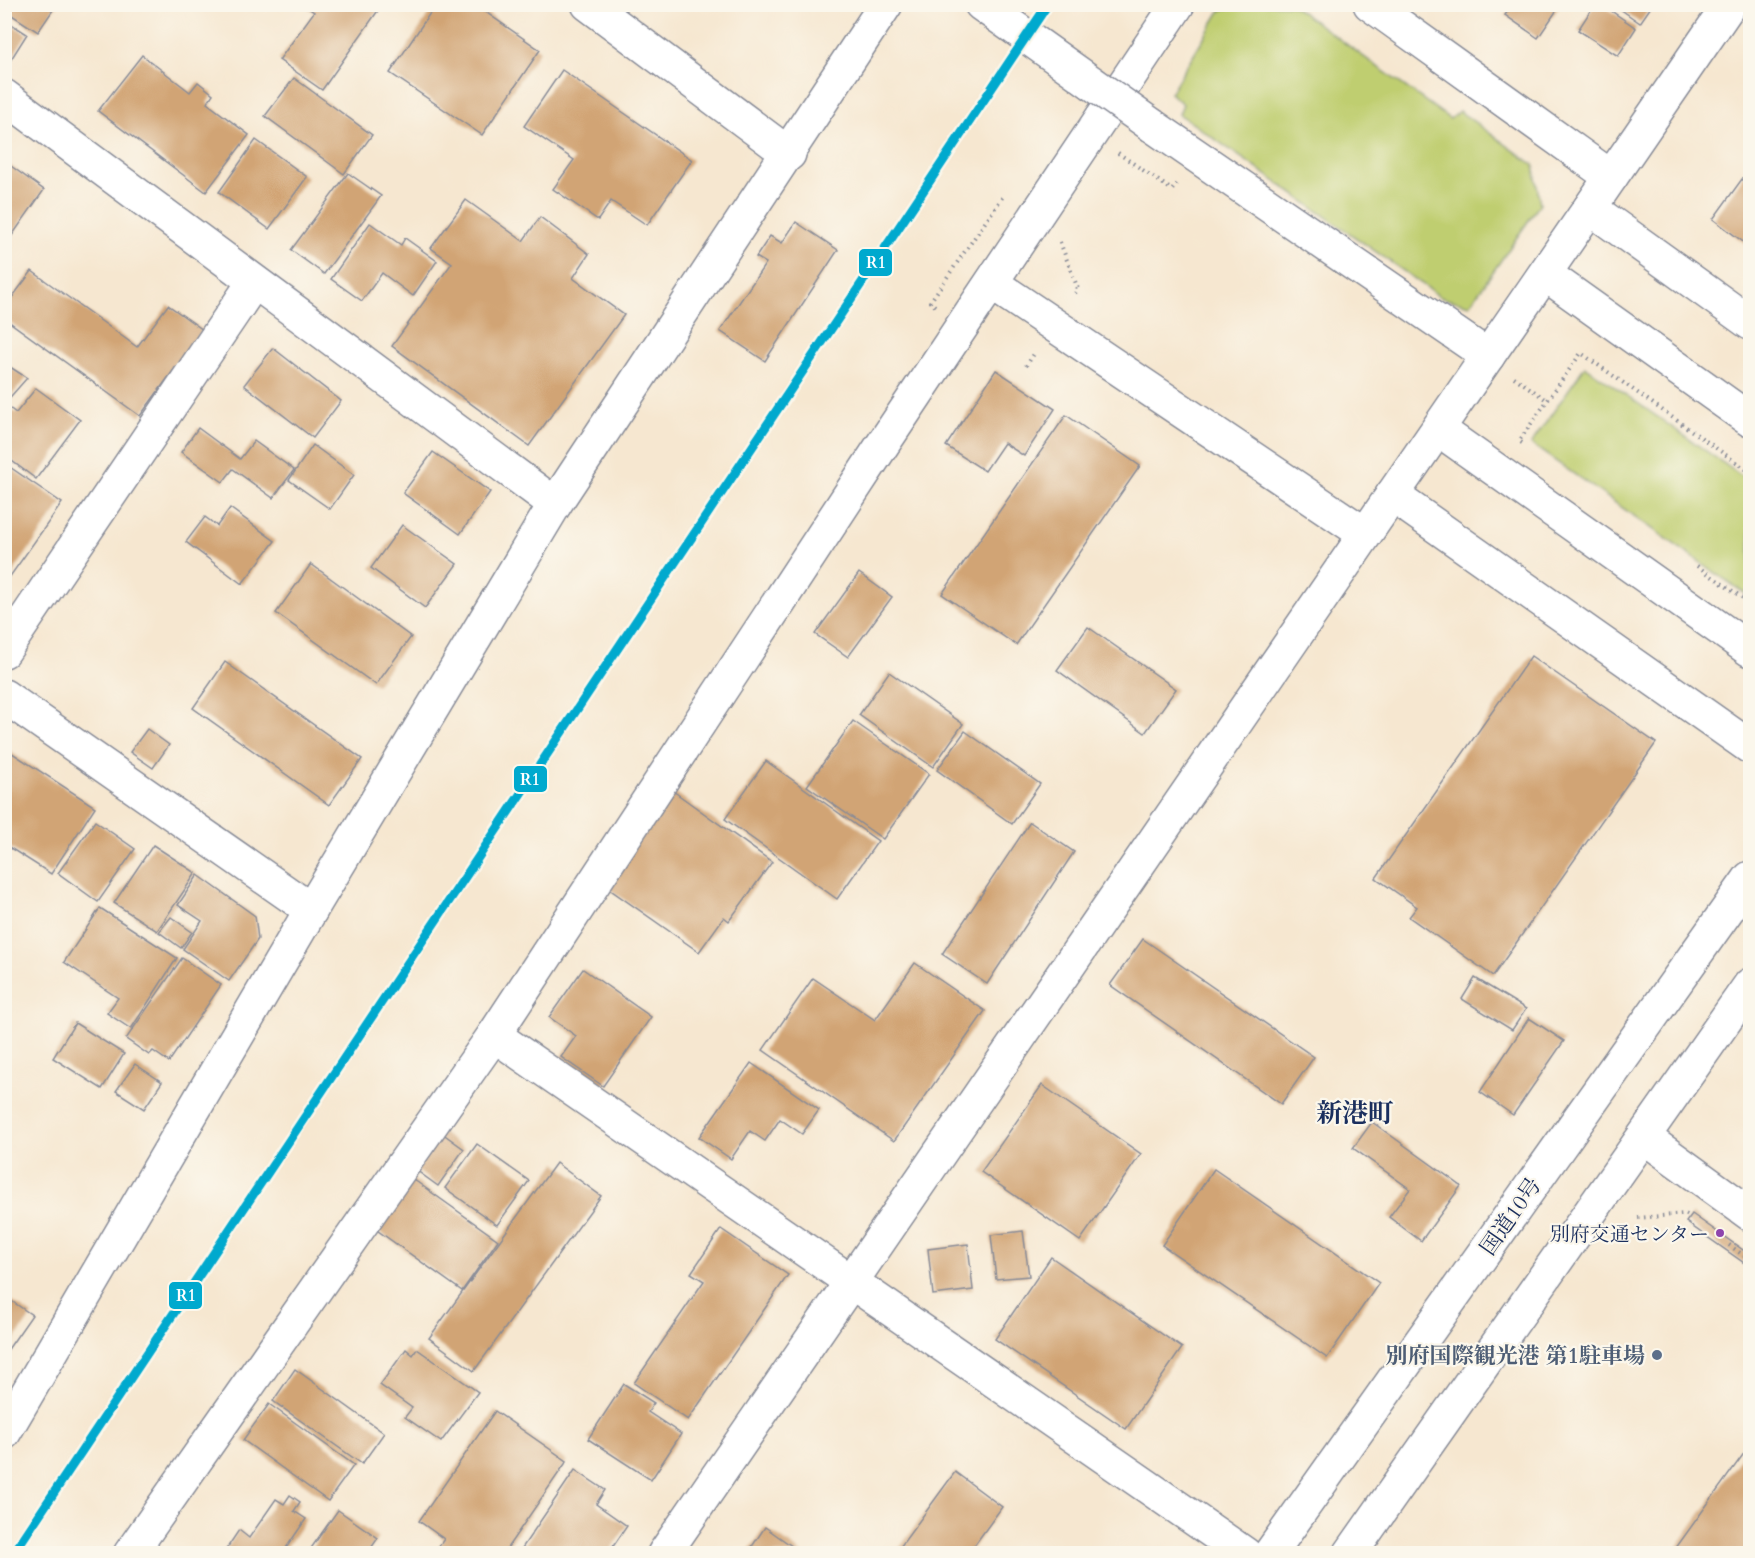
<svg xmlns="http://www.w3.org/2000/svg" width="1755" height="1558" font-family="Cardo,'Noto Serif JP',serif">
<rect width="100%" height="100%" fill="#fbf7ec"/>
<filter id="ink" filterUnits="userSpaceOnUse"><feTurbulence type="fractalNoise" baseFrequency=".0167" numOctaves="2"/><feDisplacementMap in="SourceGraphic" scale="12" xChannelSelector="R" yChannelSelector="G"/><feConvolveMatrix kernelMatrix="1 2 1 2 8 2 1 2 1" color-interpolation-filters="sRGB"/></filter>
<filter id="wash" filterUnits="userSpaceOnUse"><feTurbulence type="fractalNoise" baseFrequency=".008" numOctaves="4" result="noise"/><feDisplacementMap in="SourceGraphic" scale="24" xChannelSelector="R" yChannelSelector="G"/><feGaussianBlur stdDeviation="1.35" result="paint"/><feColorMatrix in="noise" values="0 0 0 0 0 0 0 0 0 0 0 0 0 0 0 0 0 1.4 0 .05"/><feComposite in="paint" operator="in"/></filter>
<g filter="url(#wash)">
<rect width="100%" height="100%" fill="#f6e7d0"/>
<g fill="#bfce70" stroke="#6d7e67" stroke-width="1.5">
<polygon points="1249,4 1292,5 1450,119 1459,111 1534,165 1540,204 1470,305 1442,298 1179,114 1183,104 1170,93 1220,11"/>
<polygon points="1585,366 1750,482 1750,597 1531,444"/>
</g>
<g id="blocks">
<g fill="#d1a475">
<polygon points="4,4 57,4 38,32 4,10"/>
<polygon points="436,4 474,4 540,50 482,135 390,73"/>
<polygon points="1513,4 1561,4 1538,38 1505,15"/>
<polygon points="1595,4 1601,4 1636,28 1618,56 1578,30"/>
<polygon points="1613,4 1653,4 1640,23"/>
<polygon points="304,5 382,5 322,90 279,60 314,12"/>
<polygon points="5,20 27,34 10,61 5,57"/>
<polygon points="142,55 190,92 198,82 213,94 207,103 249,135 206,192 98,111"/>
<polygon points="562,70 692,160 647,225 611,201 598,220 553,189 574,160 524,126"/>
<polygon points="294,78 372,135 344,174 265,116"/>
<polygon points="256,140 307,177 269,229 219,192"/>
<polygon points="4,161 44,190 4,247"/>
<polygon points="1750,168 1750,247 1713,219"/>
<polygon points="348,173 381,196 324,274 291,250"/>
<polygon points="466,200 523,241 540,217 589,254 573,278 624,315 529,446 392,346 452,263 431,248"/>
<polygon points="796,222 838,250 765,361 720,331 766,263 756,257 770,236 782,243"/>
<polygon points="370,223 401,245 405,238 437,261 413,296 382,273 362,301 331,279"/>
<polygon points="32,271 137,347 168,305 203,330 140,416 4,318 4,308"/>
<polygon points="273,348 341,401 313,438 244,385"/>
<polygon points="4,363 27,378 4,404"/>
<polygon points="996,370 1055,409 1024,456 1004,443 985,471 946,446"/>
<polygon points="36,388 80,420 36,479 4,455 4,404 16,413"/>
<polygon points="1066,415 1140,466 1016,645 942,594"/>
<polygon points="198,428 240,459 254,441 294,470 273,498 233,469 223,482 181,452"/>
<polygon points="313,445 354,475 330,509 289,480"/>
<polygon points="433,452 490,492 460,534 403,493"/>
<polygon points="4,463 62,503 4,585"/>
<polygon points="230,508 275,541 242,584 186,542 205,517 217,526"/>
<polygon points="402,525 457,564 425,608 371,568"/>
<polygon points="311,564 411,637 376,685 276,613"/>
<polygon points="859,573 892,597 848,657 815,634"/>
<polygon points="1088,627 1176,689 1145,733 1057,670"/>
<polygon points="1531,656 1656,743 1493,976 1409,917 1417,907 1376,878"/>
<polygon points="225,662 362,759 329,805 193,708"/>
<polygon points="889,672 963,724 933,767 859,715"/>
<polygon points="853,721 929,774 883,839 807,786"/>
<polygon points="147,729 169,745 153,768 130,752"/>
<polygon points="965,731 1040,784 1012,824 937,770"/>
<polygon points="6,749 95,807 51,874 4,844"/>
<polygon points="766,761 878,841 837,899 725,819"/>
<polygon points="673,791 772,862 729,921 724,917 699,952 605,886"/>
<polygon points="95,821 135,849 98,902 58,873"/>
<polygon points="1030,822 1074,852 987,984 942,954"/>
<polygon points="153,845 196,873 157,931 114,903"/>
<polygon points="198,875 255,916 258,939 229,981 183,949 202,921 178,905"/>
<polygon points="100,908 177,958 131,1029 107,1013 118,998 64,962"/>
<polygon points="171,917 192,932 181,948 159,932"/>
<polygon points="1143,939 1314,1057 1281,1104 1110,985"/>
<polygon points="182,958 221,985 169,1062 153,1051 149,1055 126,1039"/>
<polygon points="915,963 985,1011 894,1141 763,1050 813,978 875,1020"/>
<polygon points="583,969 651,1017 603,1086 561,1057 576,1036 549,1017"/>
<polygon points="1475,978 1526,1009 1512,1030 1462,999"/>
<polygon points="1529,1018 1564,1041 1513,1115 1480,1092"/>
<polygon points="75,1023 124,1054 102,1089 53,1058"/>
<polygon points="751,1063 819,1110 802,1134 780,1119 765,1141 750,1131 731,1159 699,1137"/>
<polygon points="135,1064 162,1082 144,1109 116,1091"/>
<polygon points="1042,1085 1141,1154 1080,1241 981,1172"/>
<polygon points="1372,1122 1461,1186 1421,1241 1389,1217 1410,1189 1353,1148"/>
<polygon points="442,1133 464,1149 438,1186 416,1170"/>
<polygon points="477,1144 529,1181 497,1225 445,1188"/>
<polygon points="556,1163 601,1196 474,1371 429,1338"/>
<polygon points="1214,1169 1379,1283 1327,1358 1162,1245"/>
<polygon points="410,1177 498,1240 462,1291 374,1228"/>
<polygon points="1692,1214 1750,1255 1750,1267 1686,1222"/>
<polygon points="721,1229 788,1275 688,1420 634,1383 704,1281 691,1273"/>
<polygon points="1023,1231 1029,1276 996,1279 991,1235"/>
<polygon points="968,1244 973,1290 933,1295 928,1249"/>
<polygon points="1051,1257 1182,1348 1126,1429 995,1339"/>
<polygon points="4,1296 32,1315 4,1355"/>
<polygon points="406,1349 413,1355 417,1349 478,1392 441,1442 405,1417 412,1408 380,1385"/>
<polygon points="295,1369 384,1433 362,1464 273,1401"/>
<polygon points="624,1384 654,1403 648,1412 681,1434 651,1480 588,1439"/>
<polygon points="269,1404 354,1465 328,1501 243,1440"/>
<polygon points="495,1411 567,1461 503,1554 434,1554 444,1539 419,1521"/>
<polygon points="1750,1445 1750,1554 1676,1554 1673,1552"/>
<polygon points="575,1470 605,1490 596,1504 627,1526 608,1554 518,1554"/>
<polygon points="955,1472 1002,1507 968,1554 895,1554"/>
<polygon points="290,1495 300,1502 294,1511 306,1519 282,1554 223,1554 239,1530 249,1538 276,1499 284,1504"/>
<polygon points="338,1510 378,1538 367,1554 307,1554"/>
<polygon points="765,1527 803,1554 747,1554"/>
</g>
</g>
</g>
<g filter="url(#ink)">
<use href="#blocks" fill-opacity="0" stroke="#888b97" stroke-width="1.5"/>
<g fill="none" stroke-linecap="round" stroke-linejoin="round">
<g stroke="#888b97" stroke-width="36">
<g id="minor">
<polyline points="588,4 789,154"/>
<polyline points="981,4 1092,83"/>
<polyline points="1370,4 1611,177"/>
<polyline points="4,96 555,504"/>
<polyline points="1153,126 1488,356"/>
<polyline points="1590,208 1750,323"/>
<polyline points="1545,274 1750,420"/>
<polyline points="993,284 1365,534"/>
<polyline points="1438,429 1750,650"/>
<polyline points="1392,495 1750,747"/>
<polyline points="4,651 254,282"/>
<polyline points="4,696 311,910"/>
<polyline points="494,1035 1245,1554"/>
<polyline points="1644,1137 1750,1214"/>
<polyline points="4,1433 311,910 555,504 886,4"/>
<polyline points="130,1554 494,1035 881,447 1178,4"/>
<polyline points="664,1554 1730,4"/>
</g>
</g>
<g stroke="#888b97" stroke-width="36">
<g id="highway">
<polyline points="1270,1554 1750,878"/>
<polyline points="1350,1554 1750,985"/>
</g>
</g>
<g stroke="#888b97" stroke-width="4" stroke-dasharray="1.5 4.5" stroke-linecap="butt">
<polyline points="1118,153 1172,190 1177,184"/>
<polyline points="1060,242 1078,289 1073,296"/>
<polyline points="935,306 930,302 1004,195"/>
<polyline points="1026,366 1034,354"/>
<polyline points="1514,377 1548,401"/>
<polyline points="1522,443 1519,441 1581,353 1750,472"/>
<polyline points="1697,566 1750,603"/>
<polyline points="1638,1218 1685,1214 1689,1216"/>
<polyline points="1729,1245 1750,1260"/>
</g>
<use href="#minor" stroke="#fff" stroke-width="33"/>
<use href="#highway" stroke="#fff" stroke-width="33"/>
<g stroke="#888b97" stroke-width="36" stroke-linecap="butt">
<polyline id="minor-bridge" points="1092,83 1153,126"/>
</g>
<use href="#minor-bridge" stroke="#fff" stroke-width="33"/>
<g stroke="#fbf7ec" stroke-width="14">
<polyline id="rail-1" points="13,1554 1048,4"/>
</g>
<use href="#rail-1" stroke="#00a9ce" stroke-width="9"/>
</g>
</g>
<circle fill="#8e44ad" stroke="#fbf7ec" stroke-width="2" cx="1720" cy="1233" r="5"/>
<circle fill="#5c6f8a" stroke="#fbf7ec" stroke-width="2" cx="1657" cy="1355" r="6"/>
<g text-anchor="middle" stroke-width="4.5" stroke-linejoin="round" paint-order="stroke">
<g font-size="20" fill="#1b2f5e" stroke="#fbf7ec" text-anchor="end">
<text x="1709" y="1241">別府交通センター</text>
</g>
<g font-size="22" fill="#1b2f5e" stroke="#fbf7ec">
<text transform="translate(1510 1216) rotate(-55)" y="8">国道10号</text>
</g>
<g font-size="22" font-weight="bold" fill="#4e5e75" stroke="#fbf7ec" text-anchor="end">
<text x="1645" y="1363">別府国際観光港 第1駐車場</text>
</g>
<g font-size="26" font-weight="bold" fill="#1b2f5e" stroke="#fbf7ec">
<text x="1355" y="1122">新港町</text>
</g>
</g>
<g stroke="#fbf7ec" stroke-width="2">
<rect x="858" y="248" width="35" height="29" rx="6" fill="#00a9ce"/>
<rect x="513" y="765" width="35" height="28" rx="6" fill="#00a9ce"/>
<rect x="168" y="1281" width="35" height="29" rx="6" fill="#00a9ce"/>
</g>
<g font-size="16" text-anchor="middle" font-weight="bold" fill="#fff">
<text x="876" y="268">R1</text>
<text x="530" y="785">R1</text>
<text x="186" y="1301">R1</text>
</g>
<rect width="1755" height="1558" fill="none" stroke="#fbf7ec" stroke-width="24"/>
</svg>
